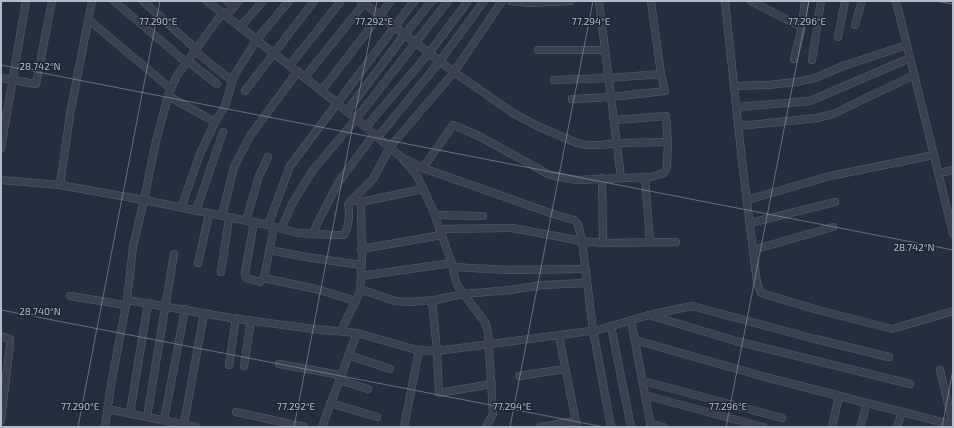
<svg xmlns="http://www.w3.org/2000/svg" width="954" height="428" font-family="'Exo 2',sans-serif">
<rect width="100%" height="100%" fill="#242f3e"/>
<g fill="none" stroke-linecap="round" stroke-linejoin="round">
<g stroke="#565f6c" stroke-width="8">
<g id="minor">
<polyline points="114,1 186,62"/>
<polyline points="143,1 196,49"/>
<polyline points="207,1 337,103 400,156 410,167 417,176 433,210 453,267 455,279 459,288 485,322 488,332 493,414 486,427"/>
<polyline points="227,1 234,7"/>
<polyline points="361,1 454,72 513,113 537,126 577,143 586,145 601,145 618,143 668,142 666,116 615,120"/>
<polyline points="511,1 530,3 570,1"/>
<polyline points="599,1 621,178"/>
<polyline points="725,1 742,161 757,283 761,293 818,310 892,329 953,311"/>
<polyline points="751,1 801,27"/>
<polyline points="896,1 953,233"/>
<polyline points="227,15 239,1"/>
<polyline points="89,20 171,89"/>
<polyline points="855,25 862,1"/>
<polyline points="241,26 263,1"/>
<polyline points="838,37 845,1"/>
<polyline points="538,50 605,50"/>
<polyline points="195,51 232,81"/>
<polyline points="794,59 801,31 805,1"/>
<polyline points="812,60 821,1"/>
<polyline points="188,61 217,84"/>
<polyline points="290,65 341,1"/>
<polyline points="305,77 366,1"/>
<polyline points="1,78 36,84 52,1"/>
<polyline points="554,80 609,78 661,74"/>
<polyline points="735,86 768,85 796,82 815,78 843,66 907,45"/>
<polyline points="322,90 391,1"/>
<polyline points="245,91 314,1"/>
<polyline points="168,96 215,122"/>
<polyline points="572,99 611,97 665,91 661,74 651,1"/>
<polyline points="737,107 810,101 910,58"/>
<polyline points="347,111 405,34 432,1"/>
<polyline points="739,126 817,118 833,114 914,75"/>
<polyline points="366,127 429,53 468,1"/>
<polyline points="378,137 440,61 484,1"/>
<polyline points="1,148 26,1"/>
<polyline points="407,160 423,168 550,213 574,220 578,224 582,241 593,330 611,427"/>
<polyline points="423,168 453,125 477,135 550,175 577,180 651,177 664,173 667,167 668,142"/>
<polyline points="939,173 953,170"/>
<polyline points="645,177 650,242"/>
<polyline points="602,178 603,243"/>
<polyline points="1,180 60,185 144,200 156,141 168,96 176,77 223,12"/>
<polyline points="60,185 70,114 92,1"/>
<polyline points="352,200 373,179 390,147 454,72 502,1"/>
<polyline points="747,200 830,176 934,155"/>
<polyline points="181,208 200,154 215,122 225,106 234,76 257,39 289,1"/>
<polyline points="196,211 223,132"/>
<polyline points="435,215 483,216"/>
<polyline points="222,216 234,167 250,136 298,71"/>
<polyline points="246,221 259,176 268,157"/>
<polyline points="254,222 245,273 246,278 260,282 264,278 274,227"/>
<polyline points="750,223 835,202"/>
<polyline points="268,225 290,166 414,1"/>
<polyline points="281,229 292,204 313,170 356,119 448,1"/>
<polyline points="439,229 512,228 582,241 603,243 676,242"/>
<polyline points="312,234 338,183 374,134"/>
<polyline points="361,249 442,235"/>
<polyline points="269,250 306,257 361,265"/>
<polyline points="753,250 833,227"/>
<polyline points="198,263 209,214"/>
<polyline points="453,267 508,270 586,269"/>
<polyline points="221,272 229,218"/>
<polyline points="361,276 452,263"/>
<polyline points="264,278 316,289 356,301"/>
<polyline points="360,289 395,301 409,302 435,300 463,294 510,290 543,285 587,283"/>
<polyline points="70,296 125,305"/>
<polyline points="127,300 231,318 313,329 357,333 417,350 437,351 598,330 649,315 692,306 815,339 889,357"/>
<polyline points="432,300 437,351 439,393 492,384"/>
<polyline points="649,315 736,341 910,384"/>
<polyline points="631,320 651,427"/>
<polyline points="611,326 631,427"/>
<polyline points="341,331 360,292 362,259 361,202"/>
<polyline points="1,336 10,339 10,345 1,420"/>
<polyline points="559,336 577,427"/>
<polyline points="635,340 769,378 953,425"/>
<polyline points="348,355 390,369"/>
<polyline points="279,364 340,375"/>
<polyline points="229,365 236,318"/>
<polyline points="244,366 251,320"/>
<polyline points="940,370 953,425"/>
<polyline points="519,376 565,369"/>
<polyline points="339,380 368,389"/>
<polyline points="643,381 782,418"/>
<polyline points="645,395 763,427"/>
<polyline points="330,403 377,417"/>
<polyline points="107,409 196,427"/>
<polyline points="236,412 304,427"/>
<polyline points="130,413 148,303"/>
<polyline points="147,417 174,254"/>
<polyline points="164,420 185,309"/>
<polyline points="184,424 204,313"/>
<polyline points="650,424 663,427"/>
<path d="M105 427 111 385 127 300 133 247 144 200 268 225 298 233 335 235H344C349 227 350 213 348 204L352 200 361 202 423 189"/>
<polyline points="322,427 357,333"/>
<polyline points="404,427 419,350"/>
<polyline points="540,427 575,421"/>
<polyline points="832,427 839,396"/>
<polyline points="860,427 867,403"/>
<polyline points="897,427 902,412"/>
</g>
</g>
<use href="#minor" stroke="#38414e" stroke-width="7"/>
</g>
<path fill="none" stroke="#b4bcc9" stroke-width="1" stroke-opacity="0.45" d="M935 1 953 4M1 65 953 250M1 310 604 427M78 427 160 1M294 427 377 1M510 427 593 1M726 427 809 1M942 427 953 370"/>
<g font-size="10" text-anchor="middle" fill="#b4bcc9" stroke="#1d2633" stroke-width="3" stroke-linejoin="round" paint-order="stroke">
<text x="158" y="25">77.290°E</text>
<text x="374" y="25">77.292°E</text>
<text x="591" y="25">77.294°E</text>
<text x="807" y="25">77.296°E</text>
<text x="40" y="70">28.742°N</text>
<text x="914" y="251">28.742°N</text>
<text x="40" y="315">28.740°N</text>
<text x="80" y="410">77.290°E</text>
<text x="296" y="410">77.292°E</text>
<text x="512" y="410">77.294°E</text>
<text x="728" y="410">77.296°E</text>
</g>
<rect width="954" height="428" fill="none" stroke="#b4bcc9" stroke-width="4"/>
</svg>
